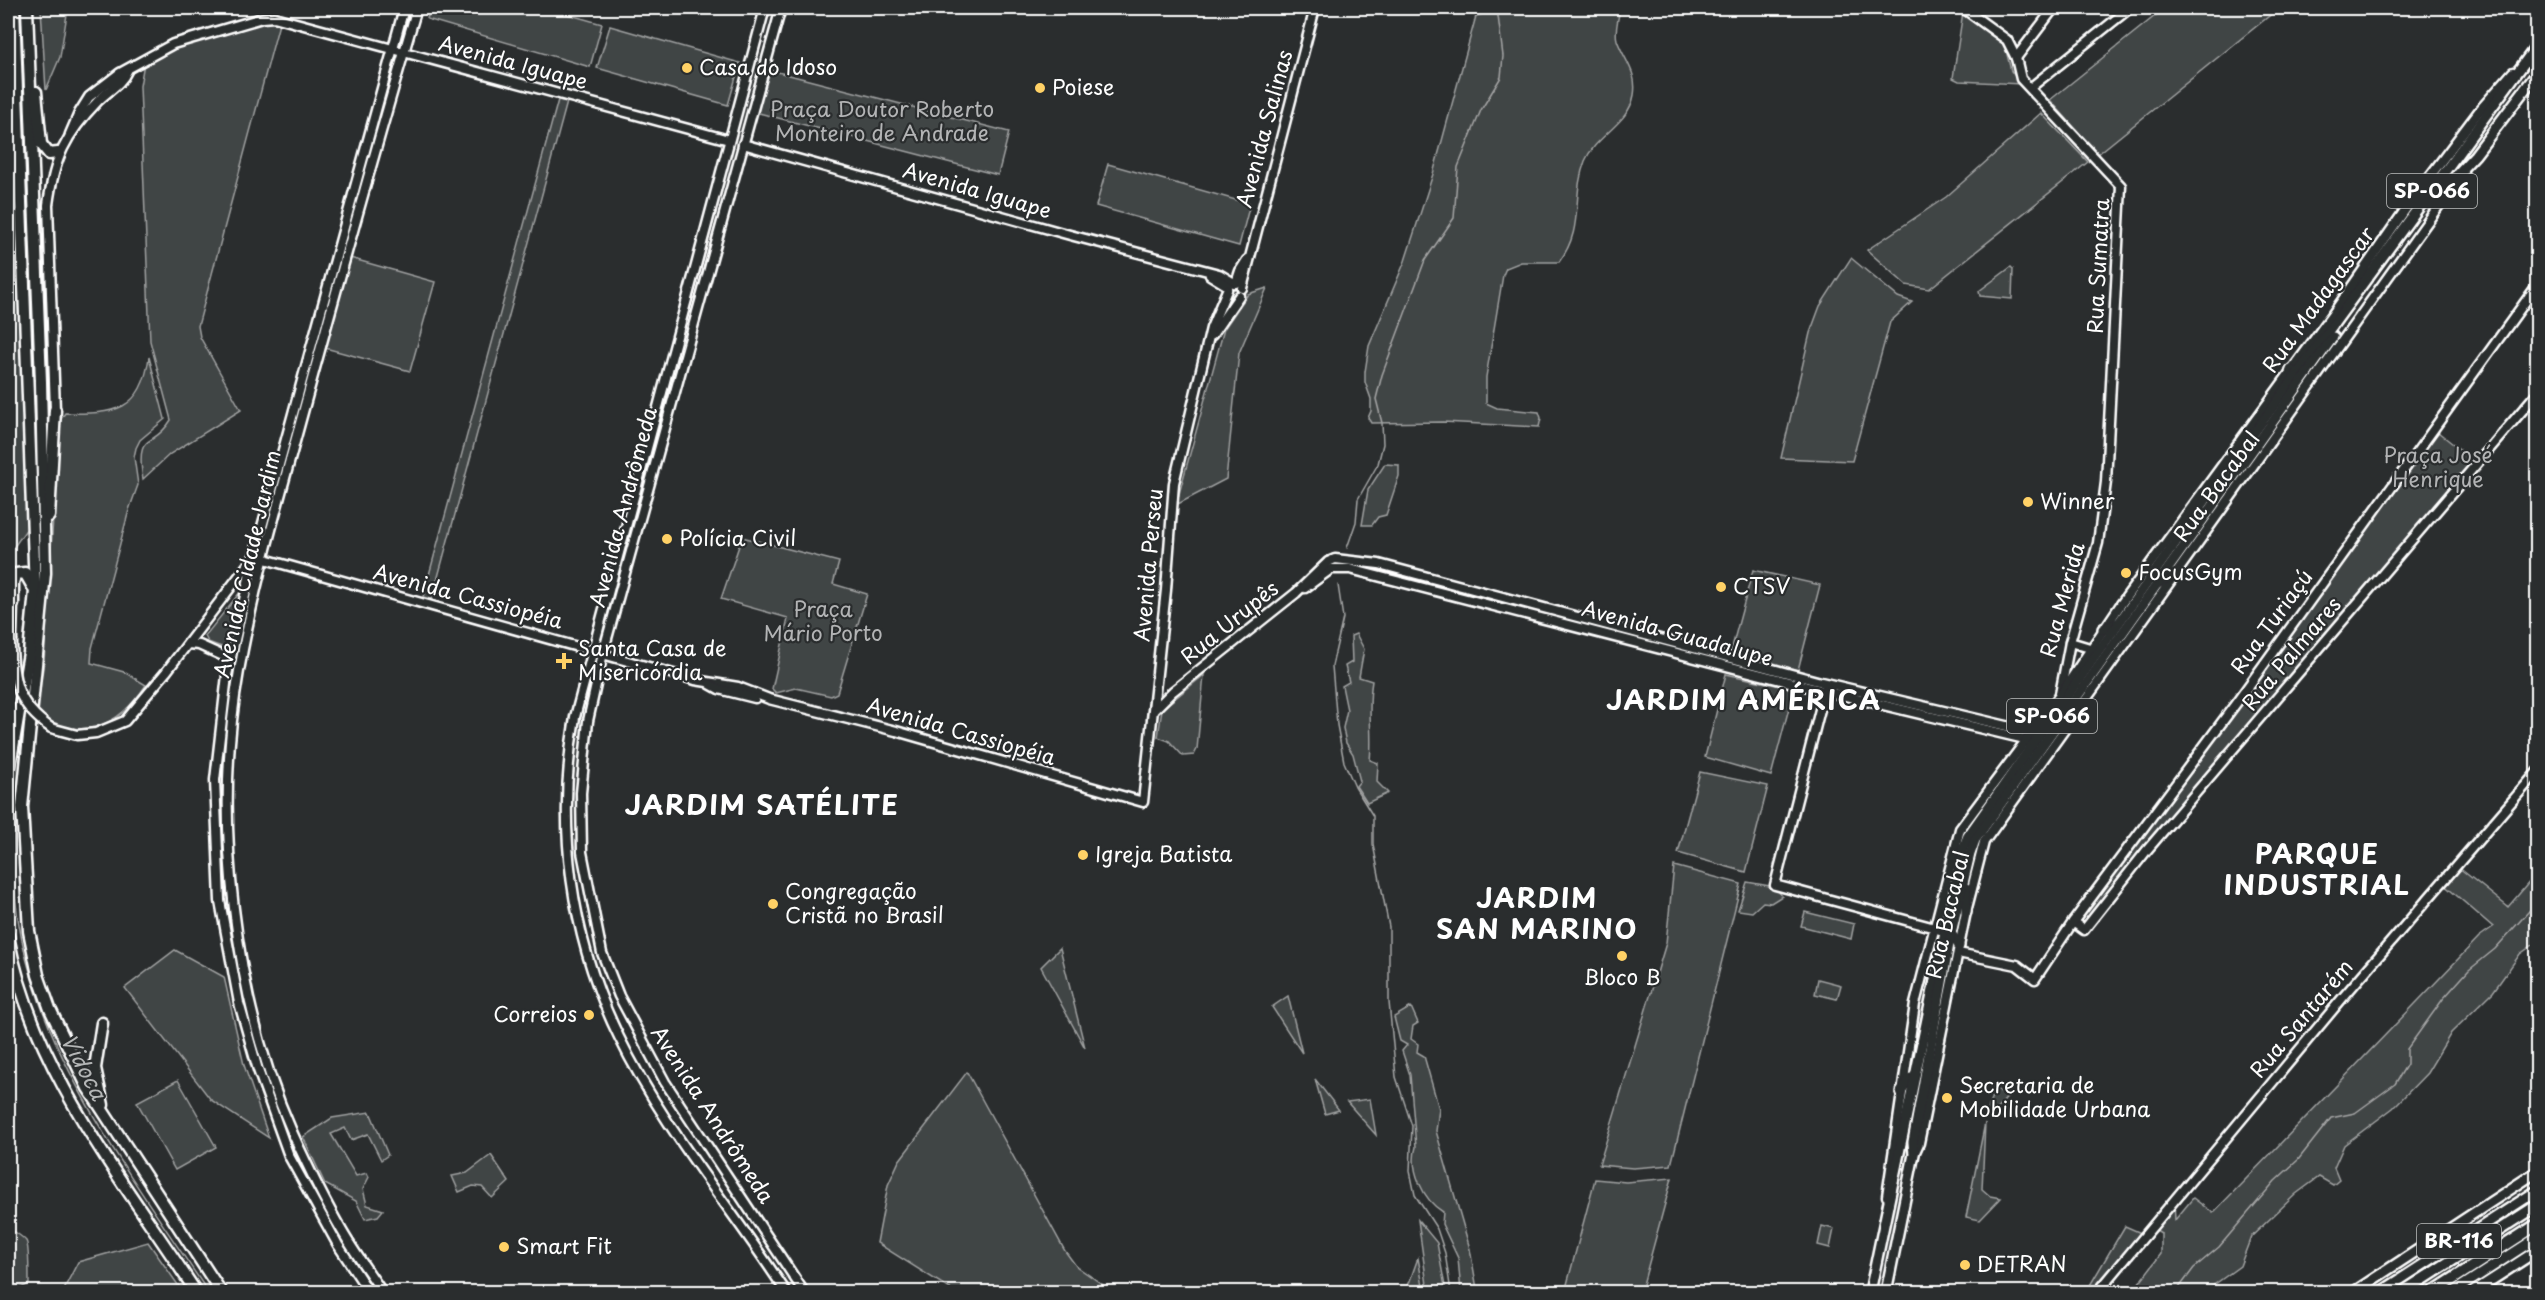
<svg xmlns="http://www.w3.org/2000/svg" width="2545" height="1300" font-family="'Playpen Sans',sans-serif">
<rect width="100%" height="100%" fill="#2a2d2e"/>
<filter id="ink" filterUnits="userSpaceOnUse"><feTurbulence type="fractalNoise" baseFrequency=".0167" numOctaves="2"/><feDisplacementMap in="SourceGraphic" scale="12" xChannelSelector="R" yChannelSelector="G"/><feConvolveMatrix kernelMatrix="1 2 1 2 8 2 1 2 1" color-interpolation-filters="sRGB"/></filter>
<g filter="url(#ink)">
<g fill="#414445" stroke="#a0a2a2" stroke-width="1.5">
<polygon points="41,8 68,8 60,57 46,90"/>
<polygon points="430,8 546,8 602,24 590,67 427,19"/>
<path d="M1525 8H1620C1619 17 1614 31 1617 40 1624 60 1638 72 1634 95 1629 124 1596 135 1585 161 1571 197 1585 228 1559 262H1521L1506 268 1503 275 1486 377V403L1497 408 1539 412 1541 418 1539 427 1443 422 1371 423 1368 418 1371 411V399L1365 382V372L1369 346 1405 261 1433 174 1476 16C1485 11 1509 14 1525 8Z"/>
<polygon points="2165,8 2279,8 2098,154 2050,100"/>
<polygon points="1963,12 2004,42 2011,71 2021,84 1959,81 1953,78"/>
<path d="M280 20 198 326 200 337 241 410 170 454 143 479C135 430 153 450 171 420L150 341 140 86 144 63C184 41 234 24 280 20Z"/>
<polygon points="610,26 740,63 728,105 597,68"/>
<polygon points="766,69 1009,132 998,175 755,112"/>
<polygon points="8,75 20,244 23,414 30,524 9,554"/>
<polygon points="558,100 567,102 432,599 423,597"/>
<polygon points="2041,113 2088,162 1929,289 1906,285 1867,250 1946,197"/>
<polygon points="1108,164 1250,204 1239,246 1096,206"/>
<polygon points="350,258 435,282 410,371 325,348"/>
<polygon points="1851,258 1898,297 1912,302 1890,322 1852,461 1781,458 1810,333 1820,306"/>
<polygon points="2011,267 2013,269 2012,299 1980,296 1979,291"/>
<polygon points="1267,288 1239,353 1226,479 1176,505 1224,329 1248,294"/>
<path d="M149 357 165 419 140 440 136 448 134 457 138 485 129 510 92 648 91 663 124 672 146 685C118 728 81 743 36 713L44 662 59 422 65 413C114 414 142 412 149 357Z"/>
<path d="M2438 432 2473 460 2254 718 2084 928 2076 921C2201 762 2313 592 2438 432Z"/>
<polygon points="1385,464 1399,465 1399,476 1386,515 1378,517 1372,525 1362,525 1368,490"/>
<polygon points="742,537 839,562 833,584 867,594 837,693 831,696 796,688 776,693 772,689 788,618 721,599"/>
<polygon points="1753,570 1820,585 1798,670 1731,651"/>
<polygon points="241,591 246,594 227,649 208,642 205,636"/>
<path d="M1356 634 1364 649 1359 677 1372 681C1367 709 1373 733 1370 760L1378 763 1377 782 1388 793 1367 803 1356 786 1360 781 1353 754 1346 743 1343 728 1347 710 1342 686 1349 682 1345 666 1352 662 1351 636Z"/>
<polygon points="1726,674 1794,689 1771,776 1705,757"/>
<polygon points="1204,675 1197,749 1194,755 1183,756 1169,741 1158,737 1162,709"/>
<polygon points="1700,772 1768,786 1746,872 1678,853"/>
<polygon points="1674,866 1741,884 1671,1165 1633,1168 1599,1165 1666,943"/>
<path d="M2458 867 2508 907 2537 873V942L2520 954 2493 992 2451 1033 2427 1073 2393 1108 2344 1145 2334 1168 2339 1180 2333 1185 2319 1177 2296 1194 2251 1237 2240 1266 2204 1292H2132L2161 1254V1233L2153 1228 2174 1202 2175 1220 2193 1198 2213 1213C2302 1121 2391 1030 2479 937L2493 927 2442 883Z"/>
<polygon points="1747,882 1775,887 1782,896 1771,903 1763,902 1752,912 1738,910"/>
<polygon points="1805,912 1854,924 1851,939 1801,926"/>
<polygon points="1060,948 1085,1048 1041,967"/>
<polygon points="175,950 224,977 244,1065 269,1138 211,1100 125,988"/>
<polygon points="1818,979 1841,985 1837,999 1815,994"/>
<polygon points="1288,996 1302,1053 1272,1007"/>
<path d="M1411 1007 1418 1023 1413 1026 1411 1039 1418 1044 1417 1052 1424 1056 1439 1109 1436 1131 1470 1249 1477 1289 1461 1292 1458 1258 1442 1224 1443 1212C1423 1200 1409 1169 1416 1147L1410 1075 1402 1051 1407 1045 1400 1041 1394 1017Z"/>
<polygon points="967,1072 1065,1251 1076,1266 1103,1285 1099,1292 955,1292 877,1243 888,1185 899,1161"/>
<polygon points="1315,1079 1339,1110 1325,1114"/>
<polygon points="178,1080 216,1147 175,1170 137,1102"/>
<polygon points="1994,1087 2001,1093 2010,1094 1990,1117 1988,1111"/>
<polygon points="1370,1099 1376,1135 1347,1102"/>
<polygon points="370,1112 388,1155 381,1160 368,1134 351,1140 345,1128 331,1134 356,1176 367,1173 369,1177 363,1189 367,1205 383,1210 378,1216 365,1219 356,1201 325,1184 303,1137 332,1118"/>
<polygon points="1985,1123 1982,1189 1990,1196 2001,1198 1980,1220 1966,1217"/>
<polygon points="491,1155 509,1182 492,1198 482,1187 473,1186 459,1192 452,1176 467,1173"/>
<polygon points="1672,1178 1641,1292 1565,1292 1595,1179 1626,1182"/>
<polygon points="1418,1220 1437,1243 1446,1292 1428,1292"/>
<path d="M8 1226C13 1232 21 1235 26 1241 29 1245 29 1277 29 1284L15 1291 8 1288Z"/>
<polygon points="1822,1226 1834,1229 1830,1248 1818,1245"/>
<polygon points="2125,1226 2141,1233 2092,1292 2086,1292"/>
<polygon points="148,1242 183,1292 65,1292 65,1287 78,1262"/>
<polygon points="1418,1258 1424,1292 1405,1292 1407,1289"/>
</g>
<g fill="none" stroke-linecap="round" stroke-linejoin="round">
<g stroke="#a6a7a7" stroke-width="1.5">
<polyline points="1347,548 1356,522 1358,499 1378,464 1383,444 1382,423 1376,399 1382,375 1425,260 1454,218 1458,167 1481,110 1501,77 1503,56 1497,8"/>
<polyline points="1338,585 1343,618 1332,666 1337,725 1344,762 1355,787 1373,816 1373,844 1389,927 1389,1002 1396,1077 1412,1126 1410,1171 1415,1195 1437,1229 1445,1253 1451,1292"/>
<path d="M14 827C0 1007 115 1151 208 1292"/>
<polyline points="2176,1292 2194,1268 2219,1247 2275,1181 2298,1160 2331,1118 2355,1113 2395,1084 2407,1064 2407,1049 2443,999 2469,970 2495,949 2538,901"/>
</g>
<g stroke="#fff" stroke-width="13">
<g id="secondary">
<path d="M765 8 575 717C556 825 570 937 619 1037 663 1128 731 1207 786 1292"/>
<polyline points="781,8 603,653 588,721 581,793 582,852 602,953 619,996 665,1082 804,1292"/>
<polyline points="1963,8 2007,40 2016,58 2021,79 2121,186 2106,482 2098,543 2070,642 2060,694"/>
<polyline points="2016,58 2054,8"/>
<polyline points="2030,88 2130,8"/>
<polyline points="70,134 79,113 89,97 120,73 173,44 262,18 274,17 729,140"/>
<polyline points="743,144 1070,235 1219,274 1234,283"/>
<polyline points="1210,275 1228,286"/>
<polyline points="1236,283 1240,271 1247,260"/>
<polyline points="1242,288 1315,8"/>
<polyline points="1212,335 1239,296"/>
<path d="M55 410 48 205C54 159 65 135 98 101 108 91 122 83 127 71"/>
<polyline points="254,556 695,680 738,687 769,699 896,731 1143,802 1166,590 1174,483 1211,328 1227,290"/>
<polyline points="8,583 13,604 12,639"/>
<polyline points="1305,588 1331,569 1350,569 1820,690 2029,740"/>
<polyline points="2070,642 2093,649"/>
<polyline points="188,644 199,645 230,659"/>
<polyline points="710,684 719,689 755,698"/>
<polyline points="1826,686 1775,885 1935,928"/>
<polyline points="1154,710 1173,691 1296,593 1328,562 1335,559 1379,564 1821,682 2032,732"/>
<polyline points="51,728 77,735 96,733 125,721 166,672 250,562"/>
<polyline points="2073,922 2084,930 2147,850 2538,392"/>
<polyline points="1958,953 2017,965 2035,979 2073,922 2237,702 2538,284"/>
<polyline points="1914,1154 1919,1143 1966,912 1984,842 2463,172"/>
<polyline points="1887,1196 1915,1004 1960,829 2060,695 2121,604 2332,315 2412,200 2479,111 2513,72"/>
<polyline points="369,1292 338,1245 289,1156 258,1070 239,1003 220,901 215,780 227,675 254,556 404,8"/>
<path d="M382 1292C369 1272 354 1252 342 1231 324 1200 308 1167 293 1134 233 999 213 817 239 671 254 585 279 501 302 416 339 280 377 143 417 8"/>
<polyline points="2098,1292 2345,995 2538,771"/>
</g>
</g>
<g stroke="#fff" stroke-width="14">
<g id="primary">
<polyline points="2433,200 2475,155 2538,72"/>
<polyline points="2286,388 2291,370"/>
<polyline points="2158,584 2178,572"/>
<polyline points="2103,629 2118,623"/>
<polyline points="1966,912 1966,888"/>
<polyline points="1935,928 1951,933 1959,946"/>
<polyline points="1901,1092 1911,1078"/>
<polyline points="1870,1292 1962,851 1968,836 2229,467 2538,44"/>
<polyline points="1886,1292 1914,1154 1913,1142 1951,933 1970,854 1975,840 2333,337"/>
<polyline points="2354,1292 2538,1171"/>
<polyline points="2381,1292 2538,1190"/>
<polyline points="2453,1292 2538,1237"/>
<polyline points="2473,1292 2538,1250"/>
</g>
</g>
<g stroke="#fff" stroke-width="15">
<g id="highway">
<polyline points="27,8 41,382 45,573 22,807 29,931 38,975 50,1009 88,1088 221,1292"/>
<polyline points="36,92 41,144 49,154 58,153"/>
<polyline points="49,516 55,410"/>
<polyline points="13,604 13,582 16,574 25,573 33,587"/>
<polyline points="8,777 29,653 35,591 14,8"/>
<path d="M8 936C32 1070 124 1181 196 1292"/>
<polyline points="102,1023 95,1068 103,1105"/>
<polyline points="2403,1292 2538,1205"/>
<polyline points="2433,1292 2538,1224"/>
</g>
</g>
<use href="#secondary" stroke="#2a2d2e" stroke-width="8"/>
<use href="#primary" stroke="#2a2d2e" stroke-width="9"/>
<use href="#highway" stroke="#2a2d2e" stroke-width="10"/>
<g stroke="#fff" stroke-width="13" stroke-linecap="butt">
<path id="secondary-bridge" d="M12 639C12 679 16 704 51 728"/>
</g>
<use href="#secondary-bridge" stroke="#2a2d2e" stroke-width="8"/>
</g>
</g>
<g fill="#ffd166" stroke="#2a2d2e" stroke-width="2">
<circle cx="687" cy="68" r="6"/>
<circle cx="1040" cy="88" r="6"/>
<circle cx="2028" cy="502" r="6"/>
<circle cx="667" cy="539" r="6"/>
<circle cx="2126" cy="573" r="6"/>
<circle cx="1721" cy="587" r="6"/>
<path d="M561 652h6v6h6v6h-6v6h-6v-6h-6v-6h6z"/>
<circle cx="1083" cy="855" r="6"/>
<circle cx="773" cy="904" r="6"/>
<circle cx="1622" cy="956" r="6"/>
<circle cx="589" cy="1015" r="6"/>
<circle cx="1947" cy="1098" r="6"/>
<circle cx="504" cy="1247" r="6"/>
<circle cx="1965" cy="1265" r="6"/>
</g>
<g text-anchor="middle" stroke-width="4.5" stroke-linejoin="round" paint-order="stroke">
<g fill="#2a2d2e" stroke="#bfc0c0" stroke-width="1.5">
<rect x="2387" y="174" width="90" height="34" rx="4.5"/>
<rect x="2007" y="699" width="90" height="34" rx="4.5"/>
<rect x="2417" y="1224" width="84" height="34" rx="4.5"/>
</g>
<g font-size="20" font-weight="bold" fill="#fff">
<text x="2432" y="198">SP-066</text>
<text x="2052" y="723">SP-066</text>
<text x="2459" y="1248">BR-116</text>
</g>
<g font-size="21" fill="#fff" stroke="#2a2d2e">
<text transform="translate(513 63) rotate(15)" y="7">Avenida Iguape</text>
<text transform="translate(1265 129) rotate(-75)" y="7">Avenida Salinas</text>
<text transform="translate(977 191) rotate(16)" y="7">Avenida Iguape</text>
<text transform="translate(2099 266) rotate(-87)" y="7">Rua Sumatra</text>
<text transform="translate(2319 300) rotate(-54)" y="7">Rua Madagascar</text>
<text transform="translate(2217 487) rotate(-54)" y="7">Rua Bacabal</text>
<text transform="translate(624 507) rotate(-75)" y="7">Avenida Andrômeda</text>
<text transform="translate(248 564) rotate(-77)" y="7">Avenida Cidade Jardim</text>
<text transform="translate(1149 565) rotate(-85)" y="7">Avenida Perseu</text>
<text transform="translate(468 597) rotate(15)" y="7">Avenida Cassiopéia</text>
<text transform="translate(2063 600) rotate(-75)" y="7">Rua Merida</text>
<text transform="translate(2272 622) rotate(-54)" y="7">Rua Turiaçú</text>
<text transform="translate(1230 623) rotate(-39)" y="7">Rua Urupês</text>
<text transform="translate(1677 634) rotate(15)" y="7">Avenida Guadalupe</text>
<text transform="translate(2292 654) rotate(-50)" y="7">Rua Palmares</text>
<text transform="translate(961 732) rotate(16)" y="7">Avenida Cassiopéia</text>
<text transform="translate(1948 915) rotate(-77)" y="7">Rua Bacabal</text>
<text transform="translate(2302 1019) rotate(-50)" y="7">Rua Santarém</text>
<text transform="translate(712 1115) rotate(57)" y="7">Avenida Andrômeda</text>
</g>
<g font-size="21" fill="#fff" stroke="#2a2d2e" text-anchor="start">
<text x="699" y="75">Casa do Idoso</text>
<text x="1052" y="95">Poiese</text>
<text x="2040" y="509">Winner</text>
<text x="679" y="546">Polícia Civil</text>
<text x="2138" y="580">FocusGym</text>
<text x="1733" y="594">CTSV</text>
<text x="578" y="656">Santa Casa de<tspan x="578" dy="24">Misericórdia</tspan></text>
<text x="1095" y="862">Igreja Batista</text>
<text x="785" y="899">Congregação<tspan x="785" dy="24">Cristã no Brasil</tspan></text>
<text x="1622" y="985" text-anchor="middle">Bloco B</text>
<text x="577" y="1022" text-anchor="end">Correios</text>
<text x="1959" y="1093">Secretaria de<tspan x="1959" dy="24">Mobilidade Urbana</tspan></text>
<text x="516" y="1254">Smart Fit</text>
<text x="1977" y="1272">DETRAN</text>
</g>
<g font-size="21" fill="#b3b4b5" stroke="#2a2d2e">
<text x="882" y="117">Praça Doutor Roberto<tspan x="882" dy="24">Monteiro de Andrade</tspan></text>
<text x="2438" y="463">Praça José<tspan x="2438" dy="24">Henrique</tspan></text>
<text x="823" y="617">Praça<tspan x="823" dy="24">Mário Porto</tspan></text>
</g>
<g font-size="22" font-style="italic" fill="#b4b6b6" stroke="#2a2d2e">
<text transform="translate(84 1067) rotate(62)" y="8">Vidoca</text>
</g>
<g font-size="27" font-weight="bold" letter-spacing="1.5" fill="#fff" stroke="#2a2d2e">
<text x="1744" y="710">JARDIM AMÉRICA</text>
<text x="762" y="815">JARDIM SATÉLITE</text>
<text x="2317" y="864">PARQUE<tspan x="2317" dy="31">INDUSTRIAL</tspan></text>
<text x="1537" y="908">JARDIM<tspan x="1537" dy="31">SAN MARINO</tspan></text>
</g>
</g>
<rect width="2545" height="1300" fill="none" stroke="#2a2d2e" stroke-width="30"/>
<rect x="15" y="15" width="2515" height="1270" fill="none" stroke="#fff" stroke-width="2" filter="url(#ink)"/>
</svg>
